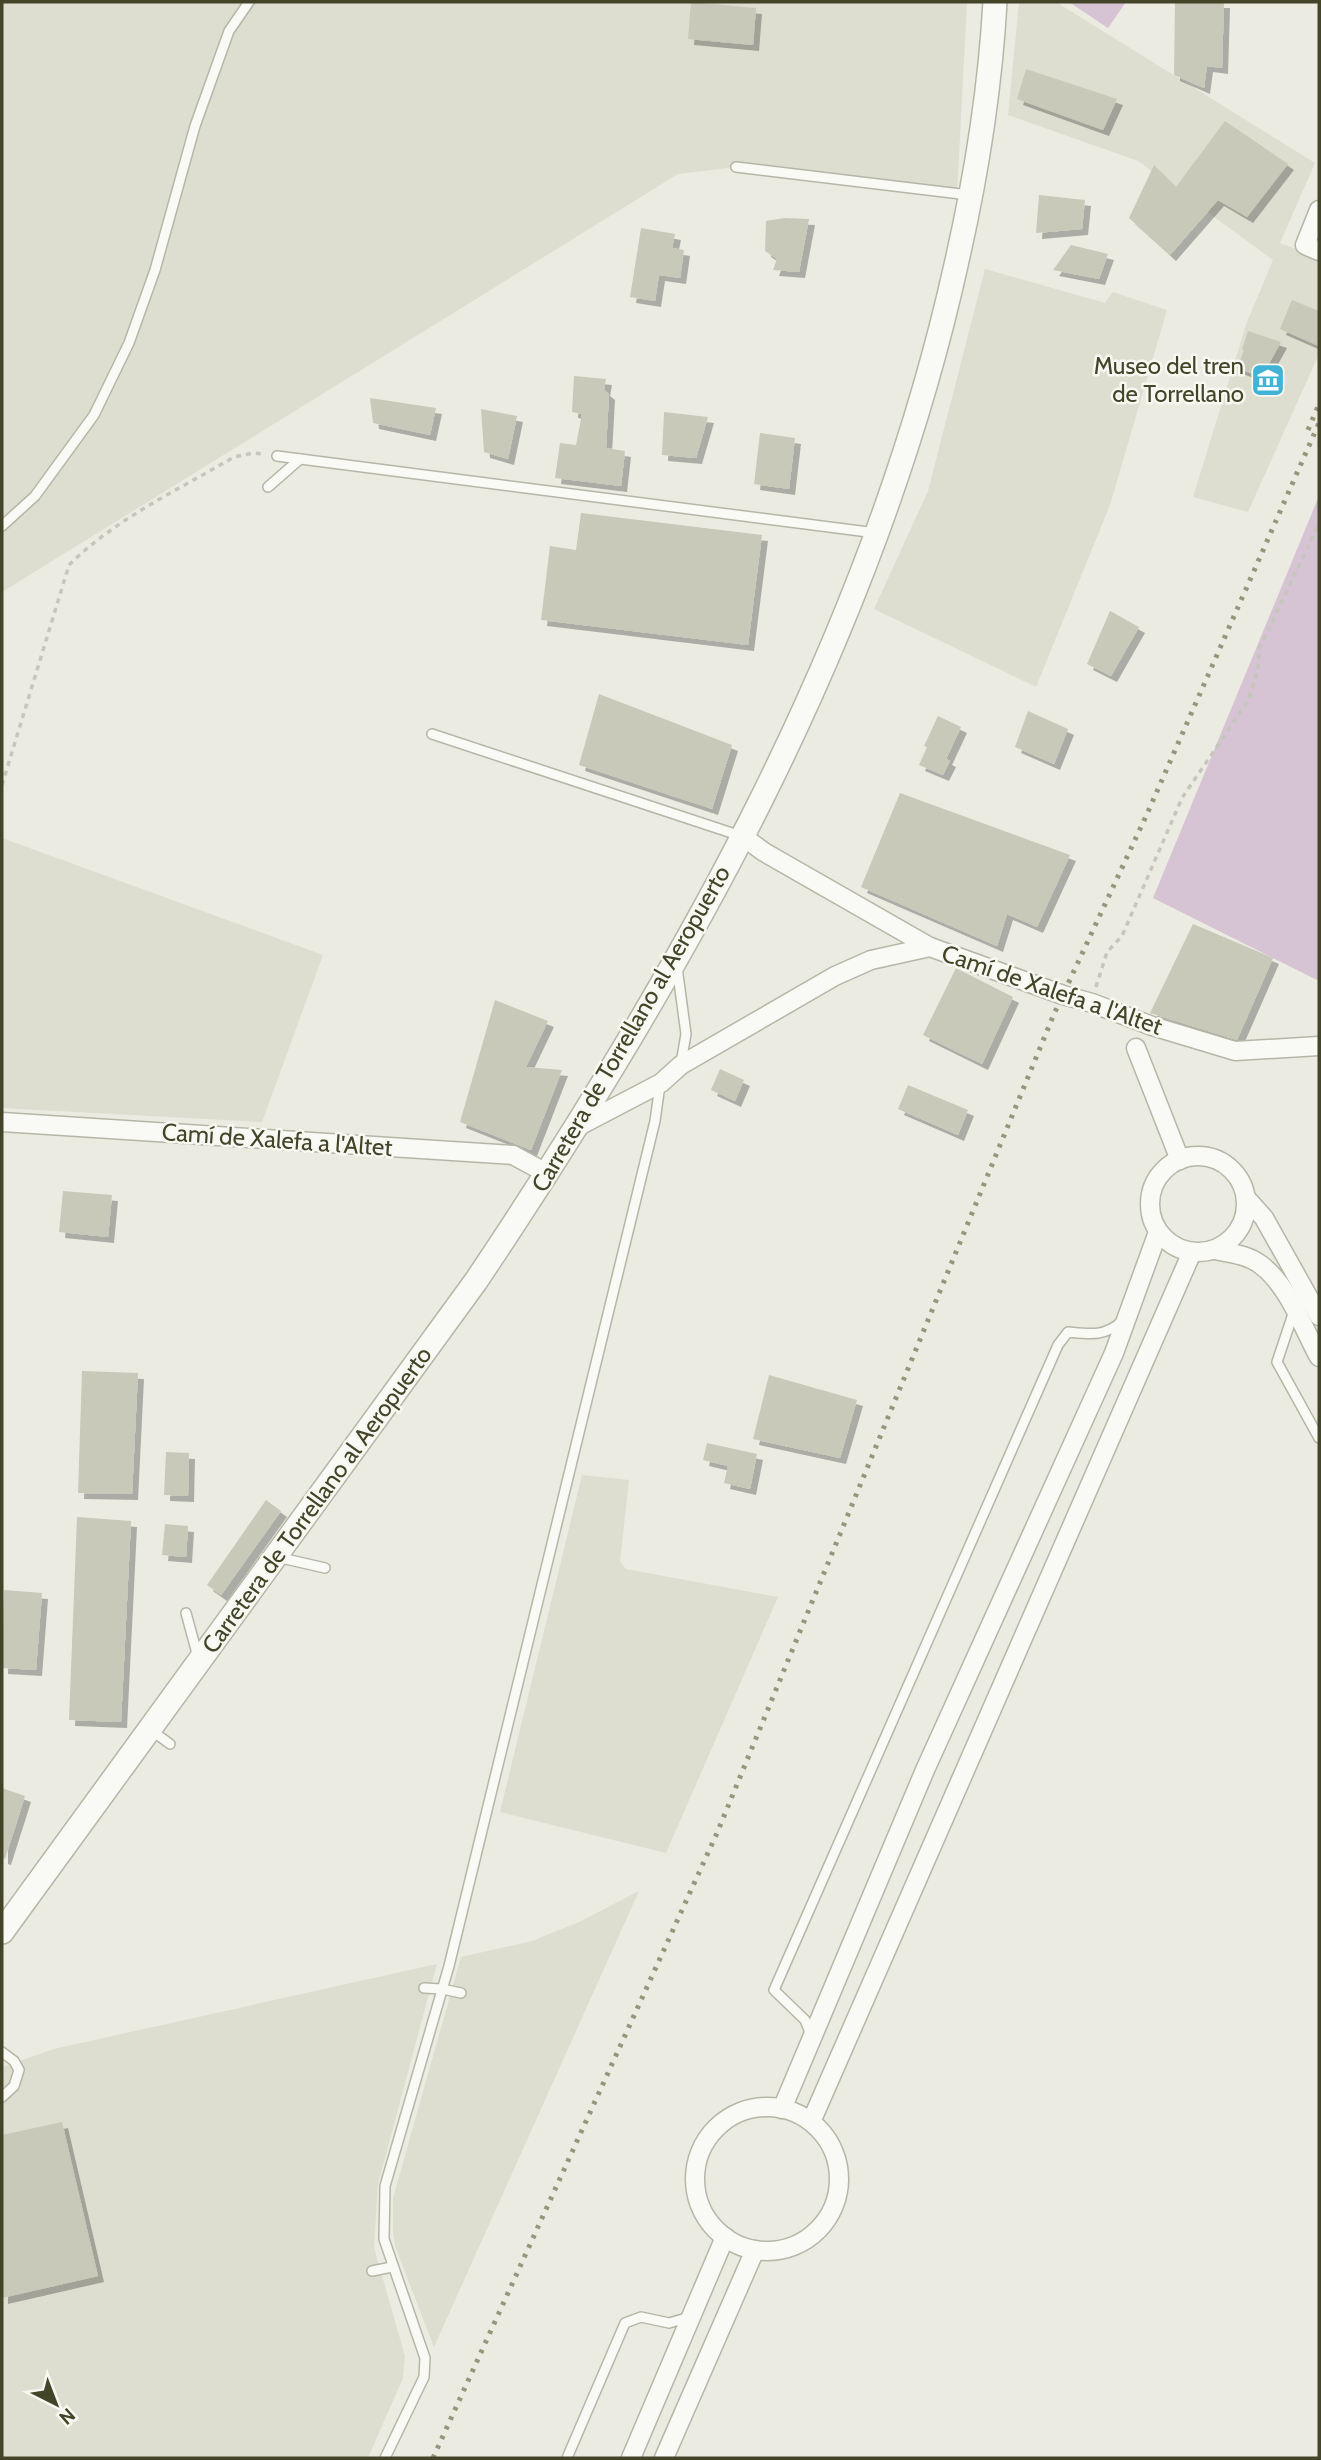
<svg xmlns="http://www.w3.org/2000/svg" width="1321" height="2460" font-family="Cabin,sans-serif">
<defs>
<filter id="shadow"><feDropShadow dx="6" dy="6" stdDeviation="0" flood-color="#0004"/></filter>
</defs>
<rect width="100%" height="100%" fill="#ebebe2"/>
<g fill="#ddddd0">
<polygon points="2,2 967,2 957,194 736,167 678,174 2,592"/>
<polygon points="1019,2 1056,2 1315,163 1280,243 1319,258 1319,354 1248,512 1193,497 1247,322 1273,260 1138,161 1008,115"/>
<polygon points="985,269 1105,303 1113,292 1167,310 1110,505 1036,687 874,609 928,491"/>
<polygon points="2,838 323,955 262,1122 2,1108"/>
<polygon points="582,1475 629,1480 620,1562 626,1569 778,1597 666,1853 500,1812"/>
<polygon points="639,1891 434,2347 396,2249 393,2233 393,2198 461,1957 532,1941 579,1922"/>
<polygon points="437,1964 378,2184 374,2248 405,2356 403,2378 368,2458 2,2458 2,2067 54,2049"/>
</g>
<g fill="#d6c3d3">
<polygon points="1069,2 1126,2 1108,28"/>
<polygon points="1319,496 1319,981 1153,898"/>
</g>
<g fill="#c9c9b9" filter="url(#shadow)">
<polygon points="691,2 756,8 753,45 688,39"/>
<polygon points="1175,2 1224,2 1222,68 1207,66 1204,88 1174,75"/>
<polygon points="1026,69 1117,99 1103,130 1017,99"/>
<polygon points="1225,121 1288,164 1247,217 1218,200 1170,255 1129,218 1154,165 1176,187"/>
<polygon points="1039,195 1085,200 1082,229 1036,233"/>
<polygon points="785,218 809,219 799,272 773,270 777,259 765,251 766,221"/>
<polygon points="641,228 675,234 672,248 684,250 680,278 659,275 655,301 630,297"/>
<polygon points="1071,245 1108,254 1099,279 1053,270"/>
<polygon points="1292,300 1319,311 1319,346 1280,329"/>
<polygon points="1248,331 1281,342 1265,371 1258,369 1253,374 1237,368 1244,350 1242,349"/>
<polygon points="574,376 606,379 604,390 609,394 606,448 625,451 621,486 555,478 560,443 576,445 582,414 572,412"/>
<polygon points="370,398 436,408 430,435 373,423"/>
<polygon points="481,409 517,416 508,459 484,452"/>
<polygon points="664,412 708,417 696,458 662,455"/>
<polygon points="760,433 795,438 789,489 754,484"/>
<polygon points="581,513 762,535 748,645 541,620 550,546 576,550"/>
<polygon points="1110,611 1139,627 1111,676 1087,664"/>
<polygon points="599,694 732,745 712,809 579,765"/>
<polygon points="1028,711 1068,729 1054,764 1015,747"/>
<polygon points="938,716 961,727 946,759 950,761 943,775 919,765 927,747 924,746"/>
<polygon points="900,793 1070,855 1037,927 1007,914 997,946 861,887"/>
<polygon points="1193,924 1273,958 1237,1040 1150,1013"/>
<polygon points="956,968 1013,997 982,1064 923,1035"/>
<polygon points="495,1000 548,1021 526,1067 562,1070 531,1150 460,1122"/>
<polygon points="720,1069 744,1080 735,1101 711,1090"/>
<polygon points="908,1085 968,1110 958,1135 898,1109"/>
<polygon points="63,1191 112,1195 108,1237 59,1232"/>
<polygon points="82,1371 138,1373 132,1494 78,1493"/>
<polygon points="769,1375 857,1400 840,1458 753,1439"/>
<polygon points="707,1443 757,1454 750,1489 724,1483 728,1466 703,1460"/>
<polygon points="166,1452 189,1453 188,1496 164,1495"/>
<polygon points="266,1500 281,1511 221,1595 207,1585"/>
<polygon points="77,1517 131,1521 121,1722 69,1720"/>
<polygon points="165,1524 188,1526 186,1557 162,1555"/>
<polygon points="4,1590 42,1593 36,1670 2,1668"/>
<polygon points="2,1788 25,1796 5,1859 2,1858"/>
<polygon points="62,2122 98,2276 2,2298 2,2135"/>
</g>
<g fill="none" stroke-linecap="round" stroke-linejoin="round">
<g stroke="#b6b6a7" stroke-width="12">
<g id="service">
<polyline points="736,167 969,195"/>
<polyline points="277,456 876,533"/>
<polyline points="268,487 300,459"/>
<polyline points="2,526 35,496 94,415 129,343 155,270 195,126 229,31 249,2"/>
<polyline points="432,734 741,836"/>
<polyline points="677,967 686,1034 681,1063"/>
<polyline points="1294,1311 1277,1362 1319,1438"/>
<polyline points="277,1557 325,1568"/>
<polyline points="186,1613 198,1657"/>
<polyline points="151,1730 170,1744"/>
<polyline points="424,1988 442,1989 461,1993"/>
<path d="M811 2035 805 2020 774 1990 1058 1345 1068 1332C1089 1334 1104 1337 1121 1322"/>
<polyline points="2,2052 14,2061 19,2070 14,2086 2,2097"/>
<polyline points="372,2271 392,2267"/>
<polyline points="385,2458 424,2377 425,2358 384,2239 385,2186 449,1966 655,1121 660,1085"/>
<polyline points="567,2458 625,2323 641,2317 669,2323 690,2317"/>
</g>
</g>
<g stroke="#b6b6a7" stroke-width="21">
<g id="minor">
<polyline points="1319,210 1305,245 1319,251"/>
<polyline points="742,836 764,852 930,947"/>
<polyline points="1136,1048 1180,1160"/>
<polyline points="2,1122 513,1155 548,1174"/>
<polyline points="577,1127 661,1083 681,1065 835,976 871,960 930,947 1063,995 1092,1003 1152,1026 1235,1051 1319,1046"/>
<circle cx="1198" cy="1204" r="48"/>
<polyline points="1247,1199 1264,1218 1319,1316"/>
<path d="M1215 1250C1231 1253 1248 1255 1261 1265 1289 1286 1303 1328 1319 1357"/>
<circle cx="767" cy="2179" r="72"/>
<polyline points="782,2109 925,1770 1114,1353 1158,1232"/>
<polyline points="811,2122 1192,1252"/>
<polyline points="631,2458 725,2237"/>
<polyline points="664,2458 755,2250"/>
</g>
</g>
<g stroke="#b6b6a7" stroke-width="26">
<path id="tertiary" d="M2 1932 476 1281C685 969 874 635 956 265 976 178 990 91 995 2"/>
</g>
<g stroke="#c6c6bc" stroke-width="3.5" stroke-dasharray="5 5" stroke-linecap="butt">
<path d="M2 785 69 565C115 519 178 490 234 457L253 453 265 454"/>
<polyline points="1096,987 1107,952 1122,936 1182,798 1248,701 1258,669 1259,649 1319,524"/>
</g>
<use href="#service" stroke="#f9f9f5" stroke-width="9"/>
<use href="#minor" stroke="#f9f9f5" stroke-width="18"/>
<use href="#tertiary" stroke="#f9f9f5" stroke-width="23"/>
<g stroke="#96967b" stroke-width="5" stroke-dasharray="3.5 7" stroke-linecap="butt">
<polyline points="1308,430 1319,404"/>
<polyline points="433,2458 717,1833 1054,1014 1147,814 1319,423"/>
</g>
</g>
<defs>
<g id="museum-square" transform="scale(1.75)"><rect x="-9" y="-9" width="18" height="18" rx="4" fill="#41b3d6" stroke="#f8f8f2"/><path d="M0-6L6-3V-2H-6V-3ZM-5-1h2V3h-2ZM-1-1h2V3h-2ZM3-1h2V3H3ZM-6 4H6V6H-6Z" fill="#fff"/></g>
</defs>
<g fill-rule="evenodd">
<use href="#museum-square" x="1268" y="380"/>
</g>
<g text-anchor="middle" stroke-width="5" stroke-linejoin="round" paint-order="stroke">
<g font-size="24" fill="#444429" stroke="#f8f8f2" text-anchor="end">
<text x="1244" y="374">Museo del tren<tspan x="1244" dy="28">de Torrellano</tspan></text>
</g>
<g font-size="24" fill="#444429" stroke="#f8f8f2">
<text transform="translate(1052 990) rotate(19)" y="8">Camí de Xalefa a l'Altet</text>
<text transform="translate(631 1029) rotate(-60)" y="8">Carretera de Torrellano al Aeropuerto</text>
<text transform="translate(277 1140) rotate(4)" y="8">Camí de Xalefa a l'Altet</text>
<text transform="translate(317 1500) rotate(-54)" y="8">Carretera de Torrellano al Aeropuerto</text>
</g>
</g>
<rect width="1321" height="2460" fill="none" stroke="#444429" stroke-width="7"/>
<g transform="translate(56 2404) rotate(138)" stroke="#f8f8f2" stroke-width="5" paint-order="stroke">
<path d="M0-5L12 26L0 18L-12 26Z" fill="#444429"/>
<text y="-10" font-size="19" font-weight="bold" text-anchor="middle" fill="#444429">N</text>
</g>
</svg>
